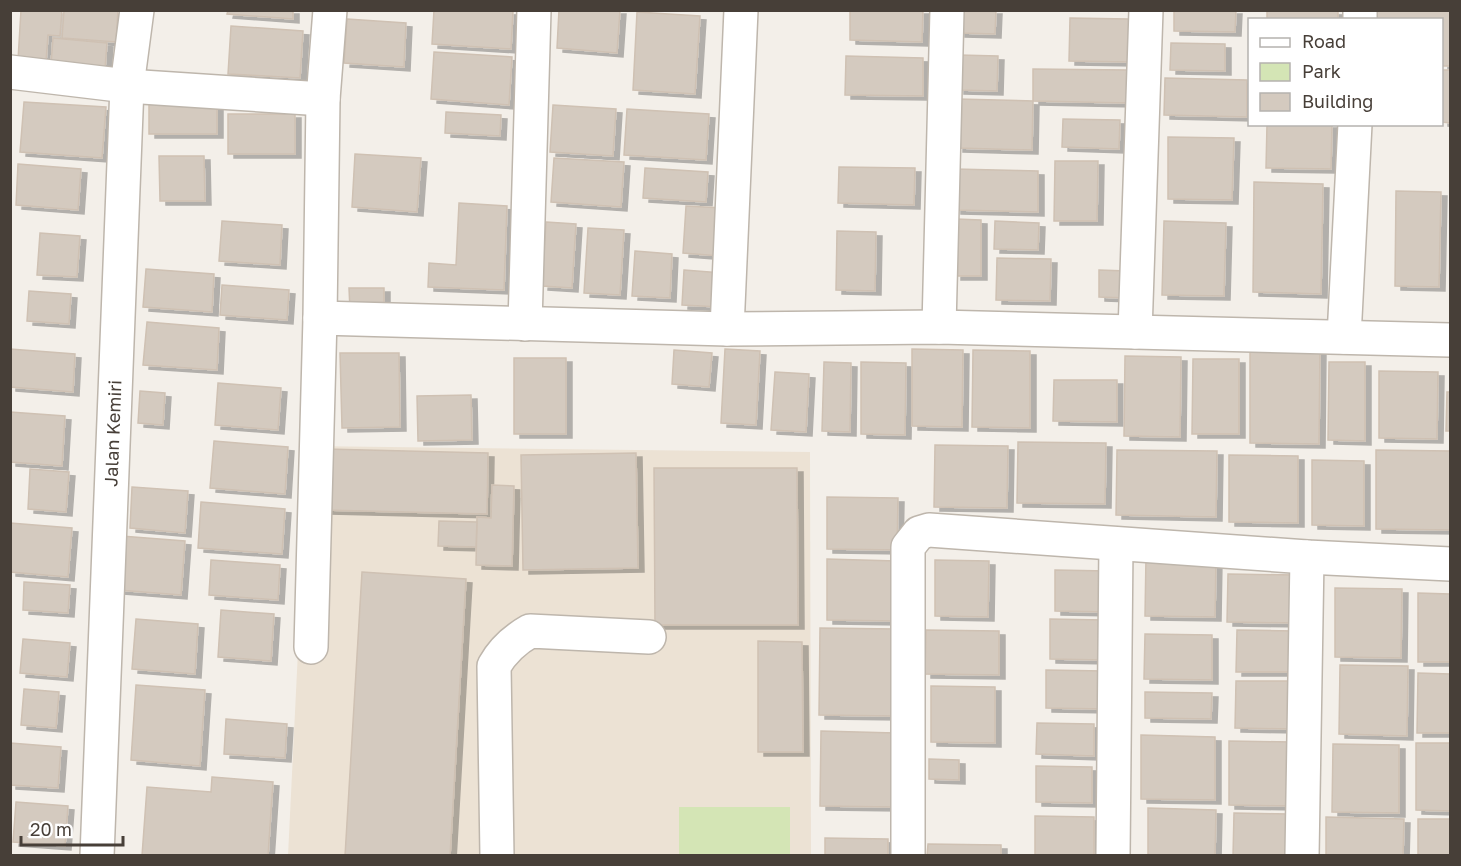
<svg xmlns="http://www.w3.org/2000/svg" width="1461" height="866" font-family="'Golos Text',sans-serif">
<defs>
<filter id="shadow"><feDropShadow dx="6" dy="4" stdDeviation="0" flood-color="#0004"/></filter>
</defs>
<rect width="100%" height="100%" fill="#f3efe9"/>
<polygon fill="#ece2d4" points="308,446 810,452 811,855 288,856"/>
<rect fill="#d4e5b5" x="679" y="807" width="111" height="48"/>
<g fill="#d4cabf" stroke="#cfc1b3" stroke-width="1.5" filter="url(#shadow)">
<polygon points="21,10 62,10 60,36 48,35 46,62 18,60"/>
<polygon points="64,10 118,10 116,42 62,38"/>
<polygon points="228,10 293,10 293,19 227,14"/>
<polygon points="434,10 513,11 511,49 432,44"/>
<polygon points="559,10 620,10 617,53 557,48"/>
<polygon points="850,10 923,10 922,42 850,40"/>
<polygon points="959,10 996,10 995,34 959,33"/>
<polygon points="1174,10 1236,10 1235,32 1174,31"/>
<polygon points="1267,10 1338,11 1338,20 1267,20"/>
<polygon points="1367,10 1450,10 1450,66 1442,66 1442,20 1367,20"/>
<polygon points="637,12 700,16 695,94 633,90"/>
<polygon points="1070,18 1129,19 1129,62 1069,61"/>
<polygon points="347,19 406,23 404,67 344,63"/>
<polygon points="231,26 303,31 300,78 228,74"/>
<polygon points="53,38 107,43 105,69 51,65"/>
<polygon points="1171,43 1225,44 1225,71 1170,70"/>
<polygon points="434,52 512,57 509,105 431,99"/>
<polygon points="959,55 998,56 997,91 958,90"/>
<polygon points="846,56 923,58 923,96 845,95"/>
<polygon points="1033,69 1128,70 1128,103 1033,101"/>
<polygon points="1442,70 1450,70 1450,123 1442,122"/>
<polygon points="1165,78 1247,80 1247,117 1164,115"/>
<polygon points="958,99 1033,101 1032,150 957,148"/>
<rect x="149" y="100" width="68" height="34"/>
<polygon points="24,102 106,107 102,158 20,152"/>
<polygon points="553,105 616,109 613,156 550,152"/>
<polygon points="627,109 709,114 706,160 624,155"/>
<polygon points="446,112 501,115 500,136 445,133"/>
<rect x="228" y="114" width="67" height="40"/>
<polygon points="1063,119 1120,120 1119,149 1062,147"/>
<polygon points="1267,124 1332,124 1331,169 1266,168"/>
<polygon points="1168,137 1234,138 1232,200 1168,199"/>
<polygon points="355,154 421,158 417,212 352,207"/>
<polygon points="159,156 204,156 205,201 160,201"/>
<polygon points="554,158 624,162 621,207 551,202"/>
<polygon points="1055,161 1098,161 1097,221 1054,221"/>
<polygon points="18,164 81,169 78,210 16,205"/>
<polygon points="839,167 915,168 914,205 838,203"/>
<polygon points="645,168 708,172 706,202 643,198"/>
<polygon points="955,169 1038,171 1038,212 955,210"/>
<polygon points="1254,182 1323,184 1321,294 1253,292"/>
<polygon points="1396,191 1441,192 1439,287 1395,286"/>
<polygon points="459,203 507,206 504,290 428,287 429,263 456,265"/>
<polygon points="686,206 723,208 720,256 683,253"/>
<polygon points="956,219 981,220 981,276 955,276"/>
<polygon points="222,221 282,225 280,265 219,261"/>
<polygon points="995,221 1039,223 1038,250 994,249"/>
<polygon points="1164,221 1226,223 1224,296 1162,295"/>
<polygon points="546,222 576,224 572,288 542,286"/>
<polygon points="588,228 624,230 620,295 584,293"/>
<polygon points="837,231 876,232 875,291 836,290"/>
<polygon points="40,233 80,236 77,277 37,275"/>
<polygon points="635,251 672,254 670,298 632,296"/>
<polygon points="997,258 1051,259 1050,301 996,300"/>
<polygon points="146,269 214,274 212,312 143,307"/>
<polygon points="684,270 722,273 720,307 682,305"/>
<polygon points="1099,270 1127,271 1126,298 1099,297"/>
<polygon points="222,285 289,290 287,320 220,315"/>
<polygon points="349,288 384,288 384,310 350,310"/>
<polygon points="29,291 71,294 69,324 27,321"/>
<polygon points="147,322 219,328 217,370 143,365"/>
<polygon points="1250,347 1320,348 1319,444 1250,443"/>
<polygon points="10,349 75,354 73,392 10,387"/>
<polygon points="725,349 760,351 756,425 721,423"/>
<polygon points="912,349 963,350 962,427 912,426"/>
<polygon points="674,350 712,353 709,387 672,384"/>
<polygon points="973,350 1030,351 1030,428 972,427"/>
<polygon points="340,353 399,353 400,427 342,428"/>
<polygon points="1125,356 1181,357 1180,437 1124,436"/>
<rect x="514" y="358" width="52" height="76"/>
<polygon points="1193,359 1239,359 1239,434 1192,434"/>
<polygon points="824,362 851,363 850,432 822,431"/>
<polygon points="861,362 906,363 905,435 861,434"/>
<polygon points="1329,362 1365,362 1365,441 1328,440"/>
<polygon points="1379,371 1438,372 1437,439 1379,438"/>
<polygon points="775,372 809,374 806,432 771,430"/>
<polygon points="1054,380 1117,380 1117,422 1053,421"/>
<polygon points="218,383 281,388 278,430 215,425"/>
<polygon points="140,391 165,393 163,425 138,423"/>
<polygon points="1447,392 1450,392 1450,431 1446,431"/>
<polygon points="471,395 472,440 418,441 417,396"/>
<polygon points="10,412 65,416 62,466 10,462"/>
<polygon points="214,441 288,447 285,494 210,488"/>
<polygon points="1018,442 1106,443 1105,504 1017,503"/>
<polygon points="935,445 1008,446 1007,508 934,507"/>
<polygon points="325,449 488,453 487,514 324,510"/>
<polygon points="1117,450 1217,451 1216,517 1116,515"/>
<polygon points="1376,450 1450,451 1450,530 1376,529"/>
<polygon points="636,453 638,568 523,570 521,455"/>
<polygon points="1229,455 1298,456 1298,523 1229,522"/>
<polygon points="1312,460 1364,461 1364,526 1312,525"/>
<polygon points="654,468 797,468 798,625 655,625"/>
<polygon points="30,469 69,472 66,512 28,509"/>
<polygon points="492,485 514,486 512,566 476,565 477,517 491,518"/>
<polygon points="132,487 188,491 185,533 130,528"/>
<polygon points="827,497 898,498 897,550 827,549"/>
<polygon points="201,502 285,509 282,554 198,548"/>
<polygon points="439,521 477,522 476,547 438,546"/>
<polygon points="10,523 72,528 68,577 10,572"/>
<polygon points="121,536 185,541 181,595 118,590"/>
<polygon points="1146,556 1216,558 1215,617 1145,616"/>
<polygon points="827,559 896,561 895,621 827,620"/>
<polygon points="211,560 280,565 278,600 209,595"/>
<polygon points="935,560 989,561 988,617 935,616"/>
<polygon points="1055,570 1108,571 1108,612 1055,611"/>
<polygon points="362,572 466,579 450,856 345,856"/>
<polygon points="1228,574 1297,575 1297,623 1227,622"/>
<polygon points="24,582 70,585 68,613 23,610"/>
<polygon points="1335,588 1402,589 1401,658 1335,657"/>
<polygon points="1418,593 1450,594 1450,662 1418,662"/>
<polygon points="221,610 274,614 271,661 218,657"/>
<polygon points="136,619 198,624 195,674 132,669"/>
<polygon points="1050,619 1104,620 1103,660 1050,659"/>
<polygon points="820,628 896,629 895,716 819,715"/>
<polygon points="926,630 999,631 999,675 925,674"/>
<polygon points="1237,630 1296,631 1295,672 1236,672"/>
<polygon points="1145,634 1212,635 1212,680 1144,679"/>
<polygon points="23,639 70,643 67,677 20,673"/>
<polygon points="758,641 802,642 803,752 758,752"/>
<polygon points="1340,665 1408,666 1407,736 1339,734"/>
<polygon points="1046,670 1104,671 1104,709 1046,708"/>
<polygon points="1418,673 1450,674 1450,733 1417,733"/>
<polygon points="1236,681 1293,681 1292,729 1235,728"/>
<polygon points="136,685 205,690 200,766 131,760"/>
<polygon points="931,686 995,687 995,743 931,742"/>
<polygon points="24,689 59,692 56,728 21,725"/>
<polygon points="1145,692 1212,693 1211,719 1145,718"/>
<polygon points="226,719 287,724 285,758 224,754"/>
<polygon points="1037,723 1094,724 1094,756 1036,754"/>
<polygon points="821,731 895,733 894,807 820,806"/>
<polygon points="1141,735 1215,737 1215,800 1141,799"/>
<polygon points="1229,741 1292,742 1291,806 1229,805"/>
<polygon points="10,743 61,747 58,788 10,785"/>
<polygon points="1416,743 1450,743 1450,811 1416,810"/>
<polygon points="1333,744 1399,745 1399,813 1332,812"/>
<polygon points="929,759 959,760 959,780 929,779"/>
<polygon points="1036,766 1092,767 1092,803 1036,802"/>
<polygon points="212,777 273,782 268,856 142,856 147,787 211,792"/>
<polygon points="16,802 68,806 65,846 13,842"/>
<polygon points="1148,808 1216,810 1215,856 1148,856"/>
<polygon points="1234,813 1288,814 1287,856 1233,856"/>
<polygon points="1035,816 1094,817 1094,856 1035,856"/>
<polygon points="1326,817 1404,819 1403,856 1326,856"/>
<rect x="1418" y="819" width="32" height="37"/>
<polygon points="825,838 888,839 888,856 825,856"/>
<polygon points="928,844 1001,845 1001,856 927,856"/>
</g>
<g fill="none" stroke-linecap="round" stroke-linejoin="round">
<g stroke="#beb6ac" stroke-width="36">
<g id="minor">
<polyline points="1360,20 1360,10"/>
<polyline points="10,72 127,86 323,99"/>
<polyline points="320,318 727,329 939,327 1450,340"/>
<polyline points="525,324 534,10"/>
<polyline points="939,327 947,10"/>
<polyline points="727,329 741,10"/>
<polyline points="1135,332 1146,10"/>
<polyline points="1344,337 1355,124"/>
<polyline points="311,647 320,318 323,99 330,10"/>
<path id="s1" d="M97 856 127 86 137 10"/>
<path d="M497 856 494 666C503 650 514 640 530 631L649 637"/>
<polyline points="908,856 908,547 919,533 929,530 1307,557 1450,564"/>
<polyline points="1113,856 1116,544"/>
<polyline points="1302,856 1307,557"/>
</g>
</g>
<use href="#minor" stroke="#fff" stroke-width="33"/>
</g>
<g text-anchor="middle" stroke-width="4.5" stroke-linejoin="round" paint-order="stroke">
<g font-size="18" fill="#473f38" stroke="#fff">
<text dy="6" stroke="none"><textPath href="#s1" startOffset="423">Jalan Kemiri</textPath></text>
</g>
</g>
<rect width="1461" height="866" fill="none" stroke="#473f38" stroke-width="24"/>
<rect x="1248" y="18" width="195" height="108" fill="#ffffff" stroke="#b5b2af" stroke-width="1.5"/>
<rect x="1260" y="38" width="30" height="9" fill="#ffffff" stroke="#b5b2af" stroke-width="1.5"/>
<text x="1302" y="48" font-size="18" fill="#473f38">Road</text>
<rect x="1260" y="63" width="30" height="18" fill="#d4e5b5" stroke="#b5b2af" stroke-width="1.5"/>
<text x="1302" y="78" font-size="18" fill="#473f38">Park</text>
<rect x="1260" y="93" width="30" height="18" fill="#d4cabf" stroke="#b5b2af" stroke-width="1.5"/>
<text x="1302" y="108" font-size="18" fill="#473f38">Building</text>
<path d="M21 836v9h102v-9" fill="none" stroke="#473f38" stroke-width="3"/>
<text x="30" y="836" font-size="18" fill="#473f38" stroke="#ffffff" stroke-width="4.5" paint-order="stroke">20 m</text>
</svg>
